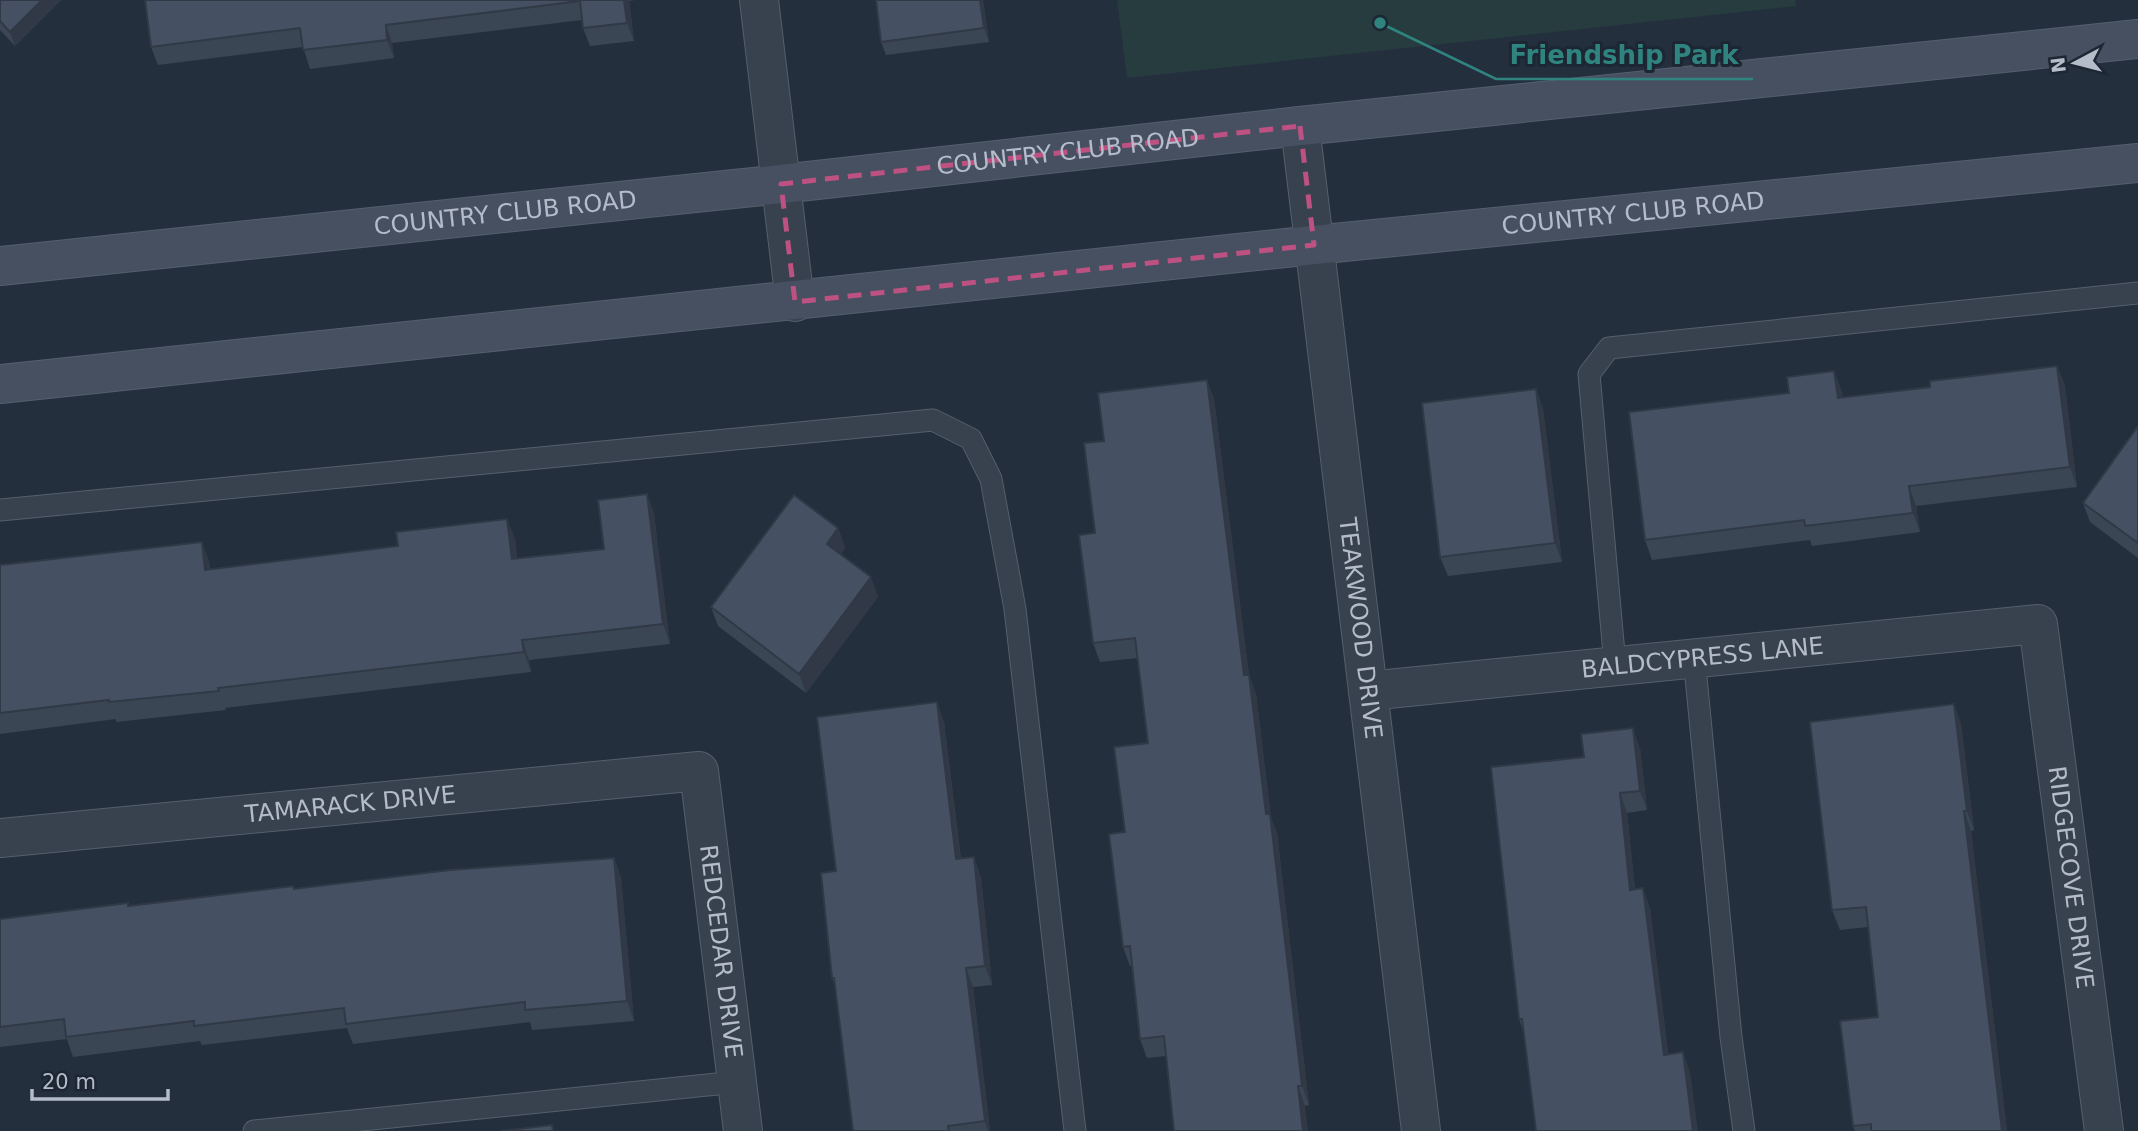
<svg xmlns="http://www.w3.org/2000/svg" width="2138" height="1131" font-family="'DejaVu Sans',sans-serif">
<rect width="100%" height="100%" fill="#242f3e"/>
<polygon fill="#263c3f" points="1117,0 1795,0 1796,6 1127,78"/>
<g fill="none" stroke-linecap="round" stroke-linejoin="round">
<g stroke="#565f6c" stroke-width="23">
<g id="service">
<polyline points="0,510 933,420 971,439 991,479 1015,609 1075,1131"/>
<polyline points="1694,657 1731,1037 1744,1131"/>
<polyline points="1615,665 1589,374 1609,348 2138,293"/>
<polyline points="254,1131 737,1082"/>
</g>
</g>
<g stroke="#565f6c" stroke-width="40">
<g id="minor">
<polyline points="759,0 795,302"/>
<path id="s1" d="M1300 126 1421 1131"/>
<path id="s2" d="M1368 691 2038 624 2104 1131"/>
<path id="s3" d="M0 838 699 771 743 1131"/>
</g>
</g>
<g stroke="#565f6c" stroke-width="40">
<g id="secondary">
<path id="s4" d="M0 266 781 184 1300 126 2138 39"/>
<path id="s5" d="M0 384 1314 245 2138 163"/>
</g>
</g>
<use href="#service" stroke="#38414e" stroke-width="21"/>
<use href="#minor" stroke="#38414e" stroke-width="38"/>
<use href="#secondary" stroke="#465061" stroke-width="38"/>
</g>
<g fill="#3b4654">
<polygon points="0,0 61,0 15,46 0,30"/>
<polygon points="145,0 635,0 629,1 634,41 590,46 583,28 582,20 392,43 394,58 310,69 303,47 158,65 151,47"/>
<polygon points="983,0 989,42 886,55 881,42"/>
<polygon points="2057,366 2065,386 2077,487 1916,506 1920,532 1812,546 1810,540 1652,560 1645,540 1842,391 1842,398 1930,387"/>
<polygon points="1207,380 1214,399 1249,675 1256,694 1271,818 1277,833 1309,1105 1305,1106 1166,1056 1147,1058 1140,1039 1132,966 1130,966 1123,947 1125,832 1148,743 1138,658 1100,662 1093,643 1095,533"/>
<polygon points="1536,389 1543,409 1562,562 1448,576 1440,557"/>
<polygon points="2138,426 2138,558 2090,522 2083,503"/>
<polygon points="647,494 654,514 670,644 529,660 531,672 225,708 226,710 116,722 116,719 0,734 0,565 202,542 209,562 210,569 515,538 517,559 604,549"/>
<polygon points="838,528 845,548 841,554 878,597 806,693 718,626 711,607"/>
<polygon points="1954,704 1961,724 1974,830 1971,831 2007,1131 1855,1131 1853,1126 1878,1017 1868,927 1840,930 1832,910"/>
<polygon points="944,722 961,859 981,877 992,985 973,987 990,1131 853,1131 835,987 832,978 836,871"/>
<polygon points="1640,748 1647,810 1627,813 1635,889 1650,908 1668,1054 1690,1072 1523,1031 1519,1019 1584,757"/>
<polygon points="614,858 621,878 634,1021 532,1030 530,1022 353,1044 347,1028 202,1045 200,1041 73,1057 67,1039 0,1047 0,919 128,903 129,906"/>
</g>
<g fill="#303945">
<polygon points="42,0 61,0 15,46 10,32"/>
<polygon points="624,0 629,0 634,41 627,23"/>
<polygon points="980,0 983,0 989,42 984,28"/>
<polygon points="386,25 392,43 394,58 387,40"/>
<polygon points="2057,366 2065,386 2077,487 2070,467"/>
<polygon points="1834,371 1842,391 1845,418 1838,398"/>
<polygon points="1207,380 1214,399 1249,675 1256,694 1271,818 1277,833 1309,1105 1302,1086 1266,814 1244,675"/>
<polygon points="1536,389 1543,409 1562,562 1555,543"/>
<polygon points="1909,486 1916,506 1920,532 1913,513"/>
<polygon points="647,494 654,514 670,644 663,624"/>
<polygon points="507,519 515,538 519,579 512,559"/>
<polygon points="838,528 845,548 834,563 827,544"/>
<polygon points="202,542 209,562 212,589 205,570"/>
<polygon points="871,577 878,597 806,693 799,674"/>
<polygon points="522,640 529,660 531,672 524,652"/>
<polygon points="937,702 944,722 963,879 956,859"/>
<polygon points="1954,704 1961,724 1974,830 1967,811"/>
<polygon points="1633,728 1640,748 1647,810 1640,791"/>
<polygon points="1620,793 1627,813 1637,909 1630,890"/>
<polygon points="1964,811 1971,831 2007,1131 2002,1131"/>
<polygon points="974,857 981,877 992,985 985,966"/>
<polygon points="614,858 621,878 634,1021 627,1001"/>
<polygon points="1643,888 1650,908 1671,1074 1664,1055"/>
<polygon points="966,968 973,987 990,1131 988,1131 985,1121"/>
<polygon points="1683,1052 1690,1072 1698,1131 1693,1131"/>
<polygon points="1298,1086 1305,1106 1308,1131 1303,1131"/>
</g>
<g fill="#455162" stroke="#303945" stroke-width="2">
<polygon points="0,0 42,0 10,32 0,21"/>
<polygon points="145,0 624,0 627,23 583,28 580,1 386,25 387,40 303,50 300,28 151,47"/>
<polygon points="876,0 980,0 984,28 881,42"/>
<polygon points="2057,366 2070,467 1909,486 1913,513 1805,526 1804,520 1645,540 1629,412 1789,393 1787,377 1834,371 1838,398 1930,387 1930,381"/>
<polygon points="1207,380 1244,675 1249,675 1266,814 1270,814 1302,1086 1298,1086 1303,1131 1174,1131 1164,1036 1140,1039 1130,946 1123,947 1109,834 1125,832 1114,747 1148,743 1135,638 1093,643 1079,535 1095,533 1084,443 1104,441 1098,393"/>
<polygon points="1536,389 1555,543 1440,557 1422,403"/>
<polygon points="2138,426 2138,543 2083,503"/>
<polygon points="647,494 663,624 522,640 524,652 218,688 219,691 109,702 109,700 0,713 0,565 202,542 205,570 398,546 396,532 507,519 512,559 604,549 598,500"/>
<polygon points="794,495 838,528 827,544 871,577 799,674 711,607"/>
<polygon points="937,702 956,859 974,857 985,966 966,968 985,1121 948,1126 949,1131 853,1131 834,978 832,978 821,873 836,871 817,717"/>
<polygon points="1954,704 1967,811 1964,811 2002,1131 1871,1131 1871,1124 1853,1126 1840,1021 1878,1017 1866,907 1832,910 1810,722"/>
<polygon points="1633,728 1640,791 1620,793 1630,890 1643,888 1664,1055 1683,1052 1693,1131 1536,1131 1522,1019 1519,1019 1491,767 1584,757 1581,734"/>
<polygon points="614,858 627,1001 525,1010 525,1002 346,1024 344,1008 194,1026 194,1021 66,1037 64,1019 0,1027 0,919 128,903 128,906 293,886 294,889 450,870"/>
<polygon points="552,1125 553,1131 501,1131"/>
</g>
<path fill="none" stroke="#bd5182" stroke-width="5" stroke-dasharray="14 9" stroke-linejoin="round" d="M1300 126 1314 245 795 302 781 184Z"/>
<g text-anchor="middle" stroke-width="6" stroke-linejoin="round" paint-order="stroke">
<g font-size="24" fill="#b4bcc9" stroke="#1d2633">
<text dy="8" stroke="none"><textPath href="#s4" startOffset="1074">COUNTRY CLUB ROAD</textPath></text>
<text dy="8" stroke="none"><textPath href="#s4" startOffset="508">COUNTRY CLUB ROAD</textPath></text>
<text dy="8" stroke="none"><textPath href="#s5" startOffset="1642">COUNTRY CLUB ROAD</textPath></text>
<text dy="8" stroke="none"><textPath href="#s1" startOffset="506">TEAKWOOD DRIVE</textPath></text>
<text dy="8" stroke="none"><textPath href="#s2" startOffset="336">BALDCYPRESS LANE</textPath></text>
<text dy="8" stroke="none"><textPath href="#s3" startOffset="352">TAMARACK DRIVE</textPath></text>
<text dy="8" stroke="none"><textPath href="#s2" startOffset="929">RIDGECOVE DRIVE</textPath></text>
<text dy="8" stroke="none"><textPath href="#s3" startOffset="884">REDCEDAR DRIVE</textPath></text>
</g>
</g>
<path fill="none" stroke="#308480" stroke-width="2.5" d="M1380 23L1496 79H1753"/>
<circle fill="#308480" stroke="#1d2633" stroke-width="2.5" cx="1380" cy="23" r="7"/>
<g font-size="26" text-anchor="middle" font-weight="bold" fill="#308480" stroke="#1d2633" stroke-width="6" stroke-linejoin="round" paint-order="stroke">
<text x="1624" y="64">Friendship Park</text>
</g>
<g transform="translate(2075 63) rotate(263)" stroke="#1d2633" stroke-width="5" paint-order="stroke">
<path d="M0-5L12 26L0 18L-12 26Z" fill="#b4bcc9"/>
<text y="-10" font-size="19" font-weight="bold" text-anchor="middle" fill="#b4bcc9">N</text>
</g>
<path d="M32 1089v10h136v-10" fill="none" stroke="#b4bcc9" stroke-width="3.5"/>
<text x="42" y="1089" font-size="21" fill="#b4bcc9" stroke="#1d2633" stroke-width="5" paint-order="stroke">20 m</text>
</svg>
